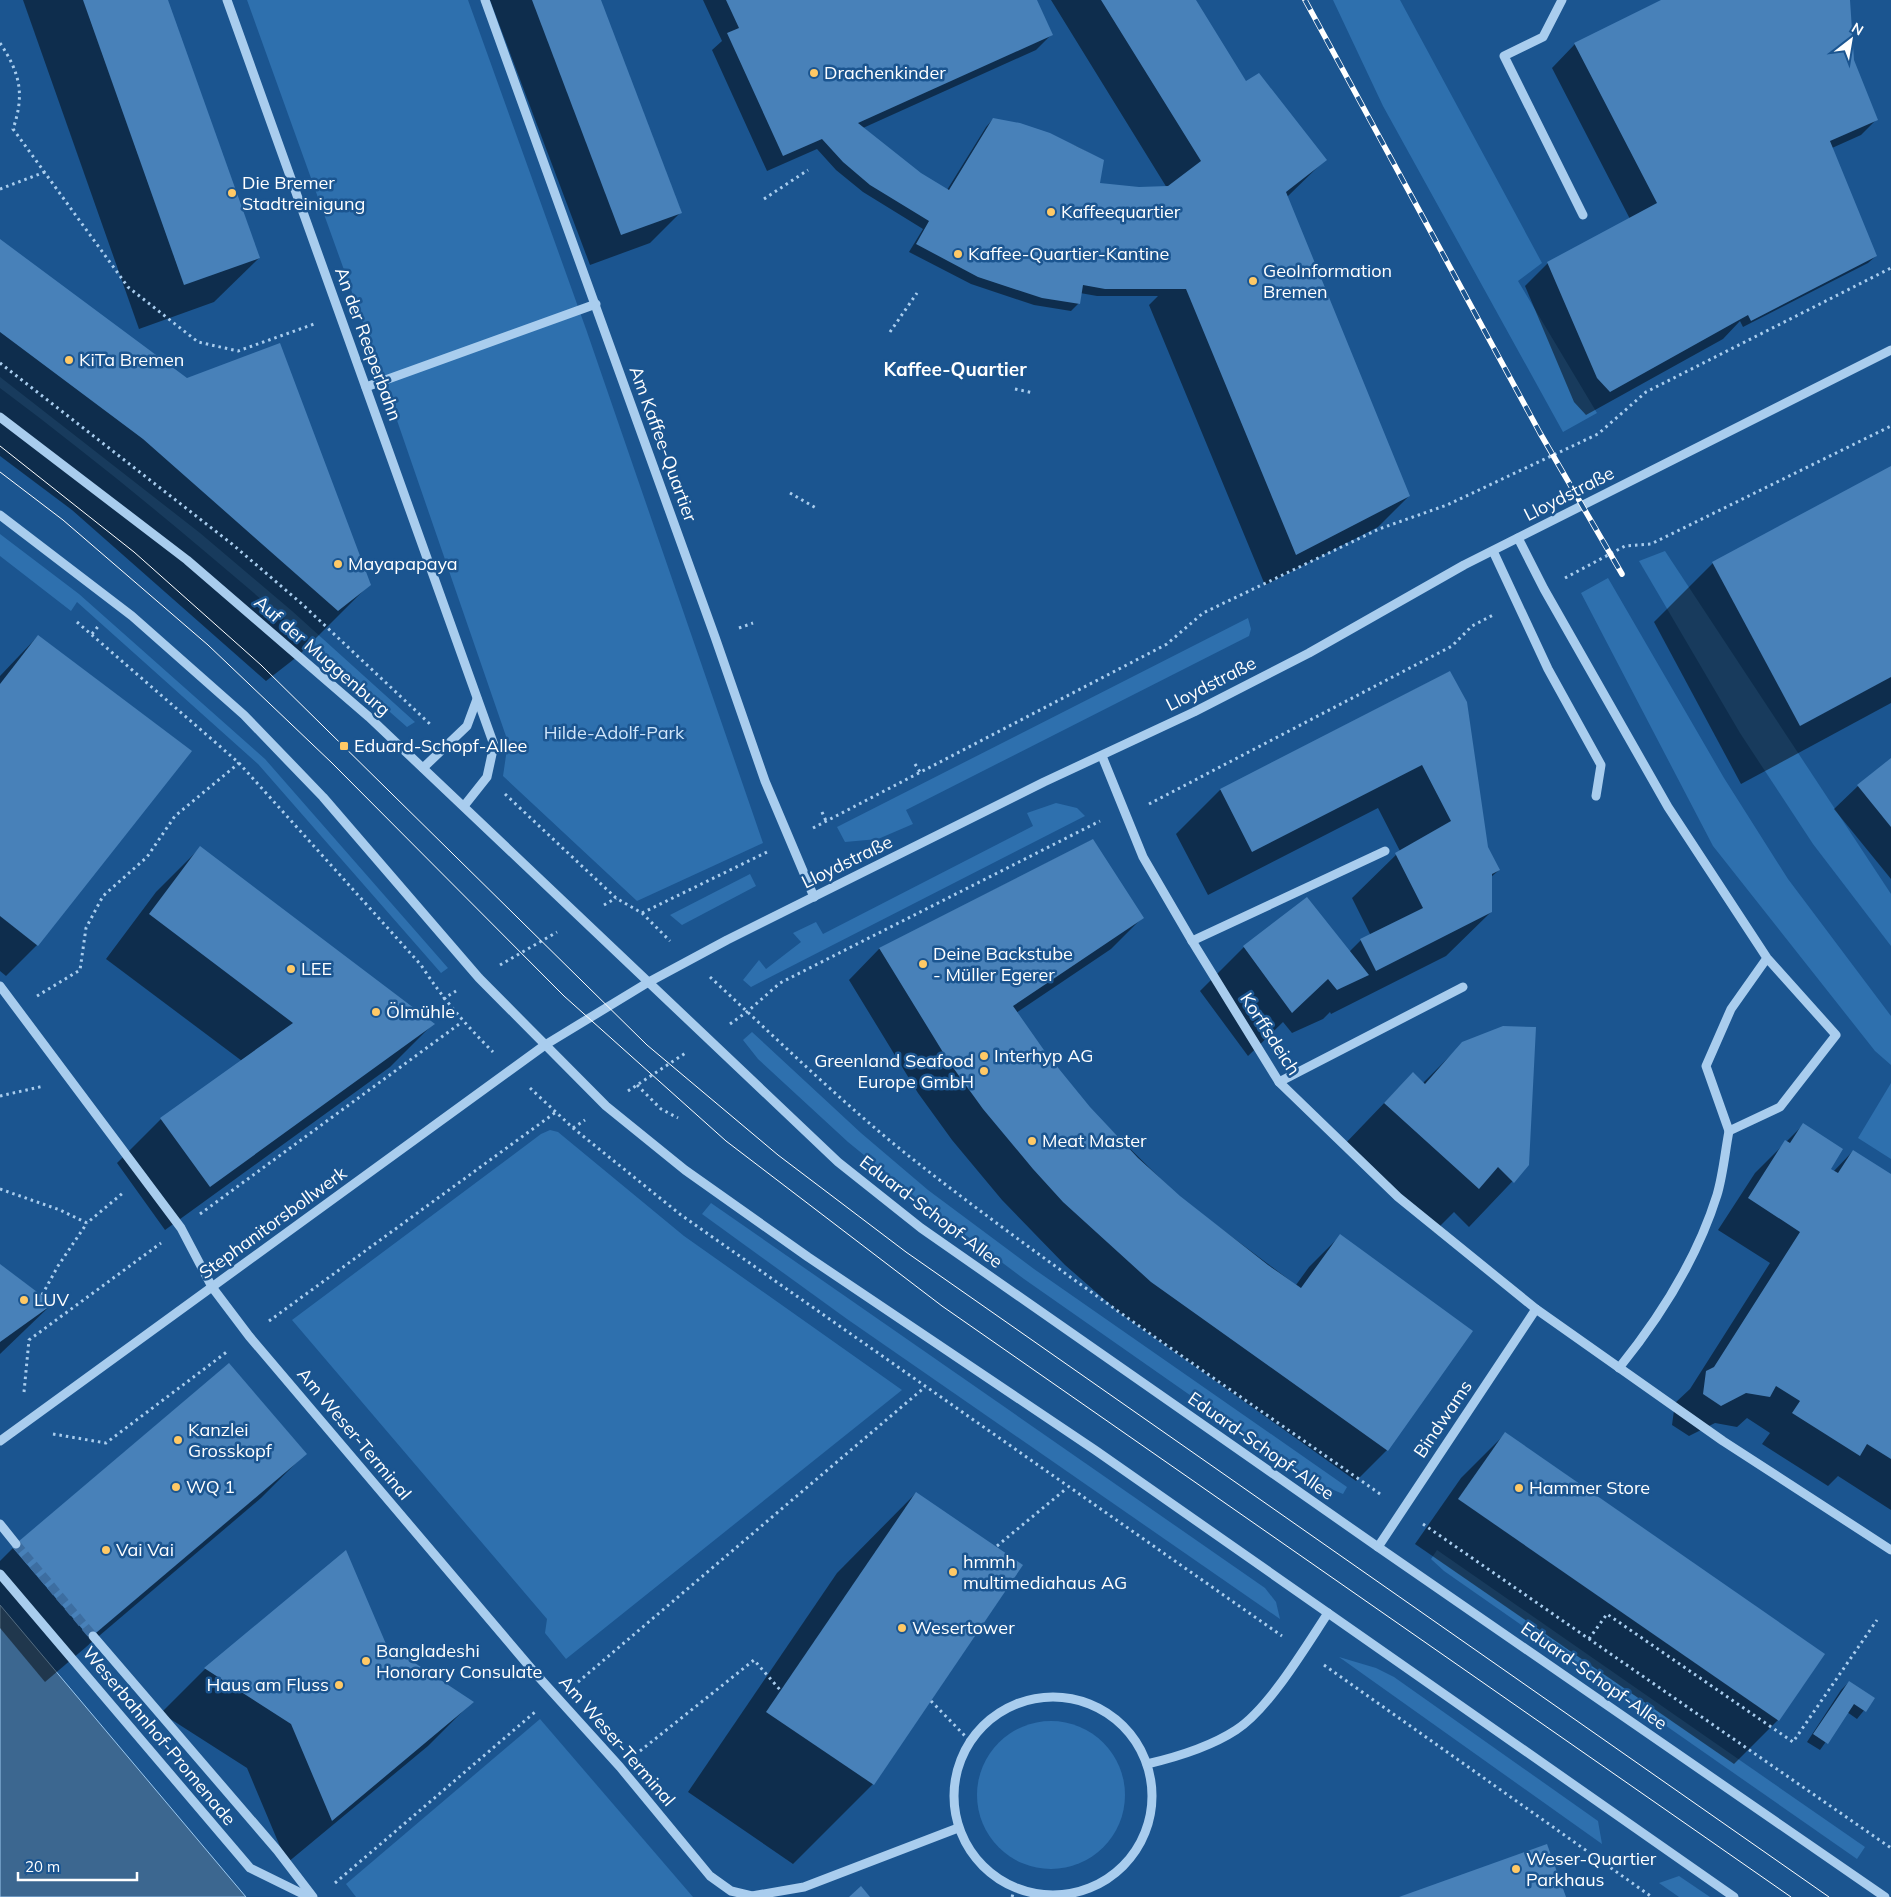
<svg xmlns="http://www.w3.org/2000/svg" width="1891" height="1897" font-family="Mulish,sans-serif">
<rect width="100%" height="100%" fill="#1b5590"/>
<g fill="#2e70ae">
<polygon points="247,0 468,0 586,329 763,843 637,901 503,776 508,742 371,345"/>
<polygon points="1333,0 1400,0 1542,263 1518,281 1597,413 1563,432 1383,106"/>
<path d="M0 377 200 533 292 611 415 722 407 727C275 610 142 494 0 388Z"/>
<polygon points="0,534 79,594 265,759 448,968 441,973 258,764 77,602 71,611 0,556"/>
<polygon points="1665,551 1891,894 1891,946 1813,844 1740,733 1639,561"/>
<polygon points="1608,578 1724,778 1788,879 1891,1016 1891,1065 1875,1051 1713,846 1581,593"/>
<polygon points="1248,618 1251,629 1249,636 906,810 913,824 878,839 845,842 837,827"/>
<polygon points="1056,803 1077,808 1085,816 751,987 743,980 759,960 766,969 801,942 793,933 816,922 823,934 1033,826 1027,813"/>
<polygon points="750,874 756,886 682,925 670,915"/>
<polygon points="752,1032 861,1133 928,1190 1034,1269 1347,1487 1343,1494 1322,1485 1297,1470 1024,1279 919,1200 848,1142 758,1059 743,1040"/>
<polygon points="1891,1083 1891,1159 1858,1138"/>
<polygon points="550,1130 558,1132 684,1236 902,1390 566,1659 545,1633 547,1619 292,1320 541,1134"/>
<polygon points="711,1203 1265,1588 1276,1602 1280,1619 847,1319 702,1214"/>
<polygon points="1437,1550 1865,1847 1857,1859 1444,1571 1431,1559"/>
<polygon points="1339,1657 1376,1668 1394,1677 1598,1821 1602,1844"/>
<polygon points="540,1719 693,1897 356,1897 346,1884"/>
<circle cx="1051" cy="1795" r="74"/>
<polygon points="1679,1876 1710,1897 1679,1897 1659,1883"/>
</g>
<polygon fill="#3c6790" stroke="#9cc9f0" points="0,1605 246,1897 0,1897"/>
<g fill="#0007">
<polygon points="23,0 167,0 259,258 214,302 139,329"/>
<polygon points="490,0 600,0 681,212 650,243 590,265"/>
<polygon points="703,0 1036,0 1052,34 1036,50 863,128 920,174 947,190 986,127 993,119 1020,124 1078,147 1103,161 1099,184 1139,188 1167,188 1051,0 1194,0 1246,82 1325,160 1287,197 1409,496 1378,527 1265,585 1149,305 1158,296 1097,296 1080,293 1079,303 1071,311 1034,305 971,284 909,252 923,229 863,192 836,170 817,149 767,171 712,50 722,41"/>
<polygon points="1664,0 1848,0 1853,60 1877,119 1861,135 1832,148 1876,256 1868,263 1743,327 1740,321 1723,339 1586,415 1574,402 1525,286 1548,263 1630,219 1552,68 1575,44"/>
<polygon points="0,241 369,585 298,656 266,681 72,510 0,456"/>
<polygon points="1891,468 1891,703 1741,784 1654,622 1713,563"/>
<polygon points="38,636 37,945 6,976 0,971 0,676"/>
<polygon points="1449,672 1487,847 1499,870 1490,878 1491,912 1446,956 1331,1014 1330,1012 1323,1019 1292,1033 1283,1022 1248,1056 1200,991 1244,947 1349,952 1361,940 1371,936 1352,898 1400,851 1378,808 1208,895 1176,834 1220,790"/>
<polygon points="1891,759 1891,879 1834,809 1858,786"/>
<polygon points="1092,840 1142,918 1111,949 1016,1013 1045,1054 1089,1108 1179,1197 1296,1285 1309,1267 1340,1236 1387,1450 1356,1481 1120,1313 1065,1265 1002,1200 952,1140 918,1093 849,980 879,949"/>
<polygon points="200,848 433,1024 390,1067 165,1230 117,1163 161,1119 242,1061 106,959 156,892"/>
<polygon points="1463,1043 1528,1165 1469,1227 1454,1212 1434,1232 1341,1148 1413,1073 1423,1083"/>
<polygon points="1803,1125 1829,1169 1833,1172 1853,1151 1891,1176 1891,1510 1838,1476 1828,1486 1762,1444 1770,1433 1747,1418 1737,1427 1715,1423 1689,1436 1672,1425 1675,1403 1690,1389 1770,1263 1718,1230 1755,1173"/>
<polygon points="0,1265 52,1304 0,1354"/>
<polygon points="1505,1434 1778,1720 1734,1764 1415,1544 1461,1478"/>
<polygon points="305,1454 261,1498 45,1682 0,1628 0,1561 13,1548"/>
<polygon points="916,1493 873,1784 793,1864 688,1792 837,1573"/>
<polygon points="345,1552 385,1645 472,1702 428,1746 287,1863 247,1768 161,1713 205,1669"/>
<polygon points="1849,1682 1874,1698 1857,1719 1847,1712 1820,1750 1807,1742 1841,1690"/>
</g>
<g fill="#4881b9">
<polygon points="83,0 168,0 260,258 184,285"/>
<polygon points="532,0 601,0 682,213 621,235"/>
<polygon points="726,0 1037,0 1053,35 858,123 921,173 949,190 993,118 1020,123 1050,133 1104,160 1100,183 1139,187 1168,186 1201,161 1101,0 1196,0 1246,81 1259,73 1327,160 1286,192 1410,496 1296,555 1186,289 1105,289 1083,285 1080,304 1042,298 978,277 916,244 929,221 870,185 843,162 822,139 783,156 727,33 739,28"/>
<polygon points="1661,0 1850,0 1854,60 1878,120 1830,141 1877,256 1751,321 1748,315 1610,392 1597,378 1547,262 1657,203 1574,43"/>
<polygon points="0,239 187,378 280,343 371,585 338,611 143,439 0,332"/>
<polygon points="1891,466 1891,677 1800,726 1712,562"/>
<polygon points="38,635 192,751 38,946 0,916 0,684"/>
<polygon points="1450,671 1467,702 1488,847 1500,870 1492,874 1492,912 1376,971 1360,939 1423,908 1395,853 1451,821 1422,765 1252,852 1220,789"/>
<polygon points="1891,758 1891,827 1857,785"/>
<polygon points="1093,839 1144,918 1013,1006 1046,1053 1090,1107 1138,1158 1180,1196 1268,1265 1301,1288 1340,1234 1473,1331 1388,1451 1151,1282 1063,1202 1033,1169 983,1109 949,1062 879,948"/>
<polygon points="200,846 435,1024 210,1187 160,1118 293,1023 149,914"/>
<polygon points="1307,897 1369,975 1337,990 1328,979 1292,1013 1243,946"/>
<polygon points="1503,1026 1536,1027 1529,1165 1514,1183 1498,1167 1479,1189 1384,1103 1413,1072 1425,1084 1462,1042"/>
<polygon points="1803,1123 1843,1149 1831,1169 1838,1173 1853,1150 1891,1174 1891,1459 1867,1444 1860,1456 1792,1413 1800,1401 1776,1386 1770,1397 1746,1393 1721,1406 1703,1394 1706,1371 1714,1367 1800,1232 1748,1198 1785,1140 1790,1143"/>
<polygon points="0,1264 53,1304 0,1342"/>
<polygon points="229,1363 307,1454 90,1638 12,1547"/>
<polygon points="1505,1432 1825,1654 1779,1721 1458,1499"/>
<polygon points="916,1492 1023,1565 874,1785 766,1712"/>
<polygon points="346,1550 386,1644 474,1702 332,1821 291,1724 204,1668"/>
<polygon points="1849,1681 1875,1698 1866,1712 1854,1704 1828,1744 1813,1734"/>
<polygon points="1547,1844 1566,1897 1399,1897"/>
<polygon points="861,1886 870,1897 849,1897"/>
</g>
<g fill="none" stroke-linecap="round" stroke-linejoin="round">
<polyline stroke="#3d6ea1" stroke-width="9" stroke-dasharray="9 4.5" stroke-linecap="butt" points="16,1544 93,1636"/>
<g stroke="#a9cdee" stroke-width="3" stroke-dasharray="2.5 4" stroke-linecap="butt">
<path d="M0 43C20 73 25 94 13 129L128 287 198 342 238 351 317 323"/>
<polyline points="0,189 45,172"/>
<polyline points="764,199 808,170"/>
<polyline points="890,332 917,293"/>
<polyline points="0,363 232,544 302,604 431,725"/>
<polyline points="1015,389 1034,393"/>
<polyline points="790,493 816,508"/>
<polyline points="1565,578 1625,546 1651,544 1891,426"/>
<path d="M77 622 239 763 421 965C443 999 465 1024 493 1052"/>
<polyline points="739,628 753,623"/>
<polyline points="92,634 100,624"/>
<polyline points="915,764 920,772"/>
<polyline points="505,794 616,898 642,913 670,941"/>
<polyline points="1149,804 1452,646 1472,626 1495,614"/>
<polyline points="822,812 826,821"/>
<polyline points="813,828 1167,644 1203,613 1379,529 1447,505 1598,434 1646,392 1891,268"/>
<polyline points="604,905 616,898"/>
<polyline points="642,913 767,852"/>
<polyline points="500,965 557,932"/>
<path d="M710 977C776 1038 840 1101 910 1157 1063 1277 1225 1385 1383 1496"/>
<polyline points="37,996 80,970 86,928 103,896 147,857 175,816 239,763"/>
<polyline points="443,999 456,991"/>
<polyline points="730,1024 748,1011 780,983 1100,821"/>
<polyline points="637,1085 661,1109 678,1118"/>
<polyline points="530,1088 573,1128 681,1215 1282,1636"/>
<polyline points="628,1091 687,1052"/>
<polyline points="0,1096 44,1086"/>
<polyline points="573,1128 585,1120"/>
<polyline points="0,1189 60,1210 87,1223 124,1192"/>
<polyline points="200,1214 462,1022"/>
<polyline points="42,1295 58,1266 87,1223"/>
<polyline points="269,1321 556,1112"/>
<polyline points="24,1392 29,1340 161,1243"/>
<polyline points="53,1434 106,1443 228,1351"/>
<polyline points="1423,1524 1891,1848"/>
<polyline points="997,1546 1067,1488"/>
<polyline points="1589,1639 1607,1614 1793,1742 1877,1620"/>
<polyline points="1324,1665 1652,1897"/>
<polyline points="578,1682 925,1387"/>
<polyline points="931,1701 970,1741"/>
<polyline points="640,1751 754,1660 781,1691"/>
<polyline points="335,1883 535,1712"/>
<polyline points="1012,1897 1015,1888"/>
</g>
<g stroke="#a9cdee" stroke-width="9">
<polyline points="227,0 494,745 487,777 464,806"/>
<polyline points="485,0 715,637 765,781 814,897"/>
<polyline points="1562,0 1543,37 1504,56 1583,215"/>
<polyline points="366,387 596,304"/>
<polyline points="0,417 187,560 369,717 838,1162 921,1228 1378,1547 1885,1897"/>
<polyline points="0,515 132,616 244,715 323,797 479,978 606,1106 685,1170 808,1257 1095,1450 1734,1897"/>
<polyline points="1518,538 1544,589 1668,807 1767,958 1836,1035 1780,1107 1729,1131 1706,1066 1731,1009 1767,958"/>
<polyline points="1493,551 1548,669 1601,765 1596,796"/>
<polyline points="1102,756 1143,857 1192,941 1279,1082 1398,1197 1536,1309 1723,1441 1891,1550"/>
<polyline points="423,768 467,726 477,699"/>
<polyline points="1192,941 1385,851"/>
<polyline points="0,986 181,1228 212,1287 249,1336 535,1673 620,1767 710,1876 731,1891 752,1896 804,1887 958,1828"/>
<polyline points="1279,1082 1463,987"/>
<path d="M1619 1368C1661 1316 1697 1259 1717 1195 1723 1175 1725 1152 1729 1131"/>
<polyline points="0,1441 545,1045 647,983 727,940 1044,782 1194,712 1309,653 1464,565 1891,350"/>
<polyline points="0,1524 16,1544"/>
<polyline points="1378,1547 1536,1309"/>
<polyline points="0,1574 250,1868 309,1897"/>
<polyline points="93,1636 277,1850 313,1897"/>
<circle cx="1053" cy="1796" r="99"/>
<path d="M1147 1764C1177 1757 1210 1747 1236 1730 1269 1709 1306 1646 1328 1613"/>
</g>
<g stroke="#fff" stroke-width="1">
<polyline points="0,446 134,552 261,665 647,1045 778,1155 906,1252 1829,1897"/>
<polyline points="0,472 63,520 208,645 332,763 564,996 726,1141 942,1306 1791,1897"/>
</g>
<g stroke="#fff" stroke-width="5.5">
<polyline id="rail" points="1305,0 1540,433 1622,574"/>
</g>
<use href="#rail" stroke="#1b5590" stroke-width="4" stroke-dasharray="11" stroke-linecap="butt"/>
</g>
<g fill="#ffc966" stroke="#1b5590" stroke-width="2">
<circle cx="814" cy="73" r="5"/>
<circle cx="232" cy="193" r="5"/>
<circle cx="1051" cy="212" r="5"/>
<circle cx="958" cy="254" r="5"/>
<circle cx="1253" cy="281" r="5"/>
<circle cx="69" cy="360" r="5"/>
<circle cx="338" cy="564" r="5"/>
<rect x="339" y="741" width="10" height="10" rx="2.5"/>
<circle cx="923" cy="964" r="5"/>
<circle cx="291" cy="969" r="5"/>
<circle cx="376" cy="1012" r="5"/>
<circle cx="984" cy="1056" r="5"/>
<circle cx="984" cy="1071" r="5"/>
<circle cx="1032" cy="1141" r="5"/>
<circle cx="24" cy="1300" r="5"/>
<circle cx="178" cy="1440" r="5"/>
<circle cx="176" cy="1487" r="5"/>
<circle cx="1519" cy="1488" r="5"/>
<circle cx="106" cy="1550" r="5"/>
<circle cx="953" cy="1572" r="5"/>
<circle cx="902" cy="1628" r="5"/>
<circle cx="366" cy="1661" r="5"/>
<circle cx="339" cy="1685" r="5"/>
<circle cx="1516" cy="1869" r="5"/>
</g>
<g text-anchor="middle" stroke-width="5" stroke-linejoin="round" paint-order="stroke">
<g font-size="18" fill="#fff" stroke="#1b5590" text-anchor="start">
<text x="824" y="79">Drachenkinder</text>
<text x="242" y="189">Die Bremer<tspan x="242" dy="21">Stadtreinigung</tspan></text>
<text x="1061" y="218">Kaffeequartier</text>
<text x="968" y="260">Kaffee-Quartier-Kantine</text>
<text x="1263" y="277">GeoInformation<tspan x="1263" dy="21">Bremen</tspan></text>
<text x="79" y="366">KiTa Bremen</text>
<text x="348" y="570">Mayapapaya</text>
<text x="354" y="752">Eduard-Schopf-Allee</text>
<text x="933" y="960">Deine Backstube<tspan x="933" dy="21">- Müller Egerer</tspan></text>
<text x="301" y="975">LEE</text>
<text x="386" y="1018">Ölmühle</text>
<text x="994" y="1062">Interhyp AG</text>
<text x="974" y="1067" text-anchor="end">Greenland Seafood<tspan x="974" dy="21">Europe GmbH</tspan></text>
<text x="1042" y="1147">Meat Master</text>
<text x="34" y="1306">LUV</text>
<text x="188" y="1436">Kanzlei<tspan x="188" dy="21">Grosskopf</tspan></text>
<text x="186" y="1493">WQ 1</text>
<text x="1529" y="1494">Hammer Store</text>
<text x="116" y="1556">Vai Vai</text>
<text x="963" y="1568">hmmh<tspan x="963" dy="21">multimediahaus AG</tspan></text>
<text x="912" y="1634">Wesertower</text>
<text x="376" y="1657">Bangladeshi<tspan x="376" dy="21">Honorary Consulate</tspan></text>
<text x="329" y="1691" text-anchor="end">Haus am Fluss</text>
<text x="1526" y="1865">Weser-Quartier<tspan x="1526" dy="21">Parkhaus</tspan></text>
</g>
<g font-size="18" fill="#fff" stroke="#1b5590">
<text transform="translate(368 344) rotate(70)" y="6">An der Reeperbahn</text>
<text transform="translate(663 444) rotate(70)" y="6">Am Kaffee-Quartier</text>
<text transform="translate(1569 494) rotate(-27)" y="6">Lloydstraße</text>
<text transform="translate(322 656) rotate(41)" y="6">Auf der Muggenburg</text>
<text transform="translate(1211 684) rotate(-27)" y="6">Lloydstraße</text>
<text transform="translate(847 862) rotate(-26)" y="6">Lloydstraße</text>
<text transform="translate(1270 1034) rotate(57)" y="6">Korffsdeich</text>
<text transform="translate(931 1212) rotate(37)" y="6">Eduard-Schopf-Allee</text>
<text transform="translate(273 1223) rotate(-36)" y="6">Stephanitorsbollwerk</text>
<text transform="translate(1443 1419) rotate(-56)" y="6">Bindwams</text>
<text transform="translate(354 1434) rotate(50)" y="6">Am Weser-Terminal</text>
<text transform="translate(1261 1446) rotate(35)" y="6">Eduard-Schopf-Allee</text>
<text transform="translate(1594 1676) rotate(35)" y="6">Eduard-Schopf-Allee</text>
<text transform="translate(159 1736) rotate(50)" y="6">Weserbahnhof-Promenade</text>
<text transform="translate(617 1741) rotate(49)" y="6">Am Weser-Terminal</text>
</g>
<g font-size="18" fill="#cfe5fa" stroke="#1b5590">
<text x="614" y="739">Hilde-Adolf-Park</text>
</g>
<g font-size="19" font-weight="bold" fill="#fff" stroke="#1b5590">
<text x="955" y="376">Kaffee-Quartier</text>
</g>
</g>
<g transform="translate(1851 40) rotate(31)" stroke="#1b5590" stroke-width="4" paint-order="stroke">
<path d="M0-4L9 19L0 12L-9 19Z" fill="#ffffff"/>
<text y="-8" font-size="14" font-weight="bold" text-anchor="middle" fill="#ffffff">N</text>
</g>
<path d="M18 1872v8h119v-8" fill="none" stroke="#ffffff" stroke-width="2.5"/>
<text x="25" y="1872" font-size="15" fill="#ffffff" stroke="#1b5590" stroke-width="4" paint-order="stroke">20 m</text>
</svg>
